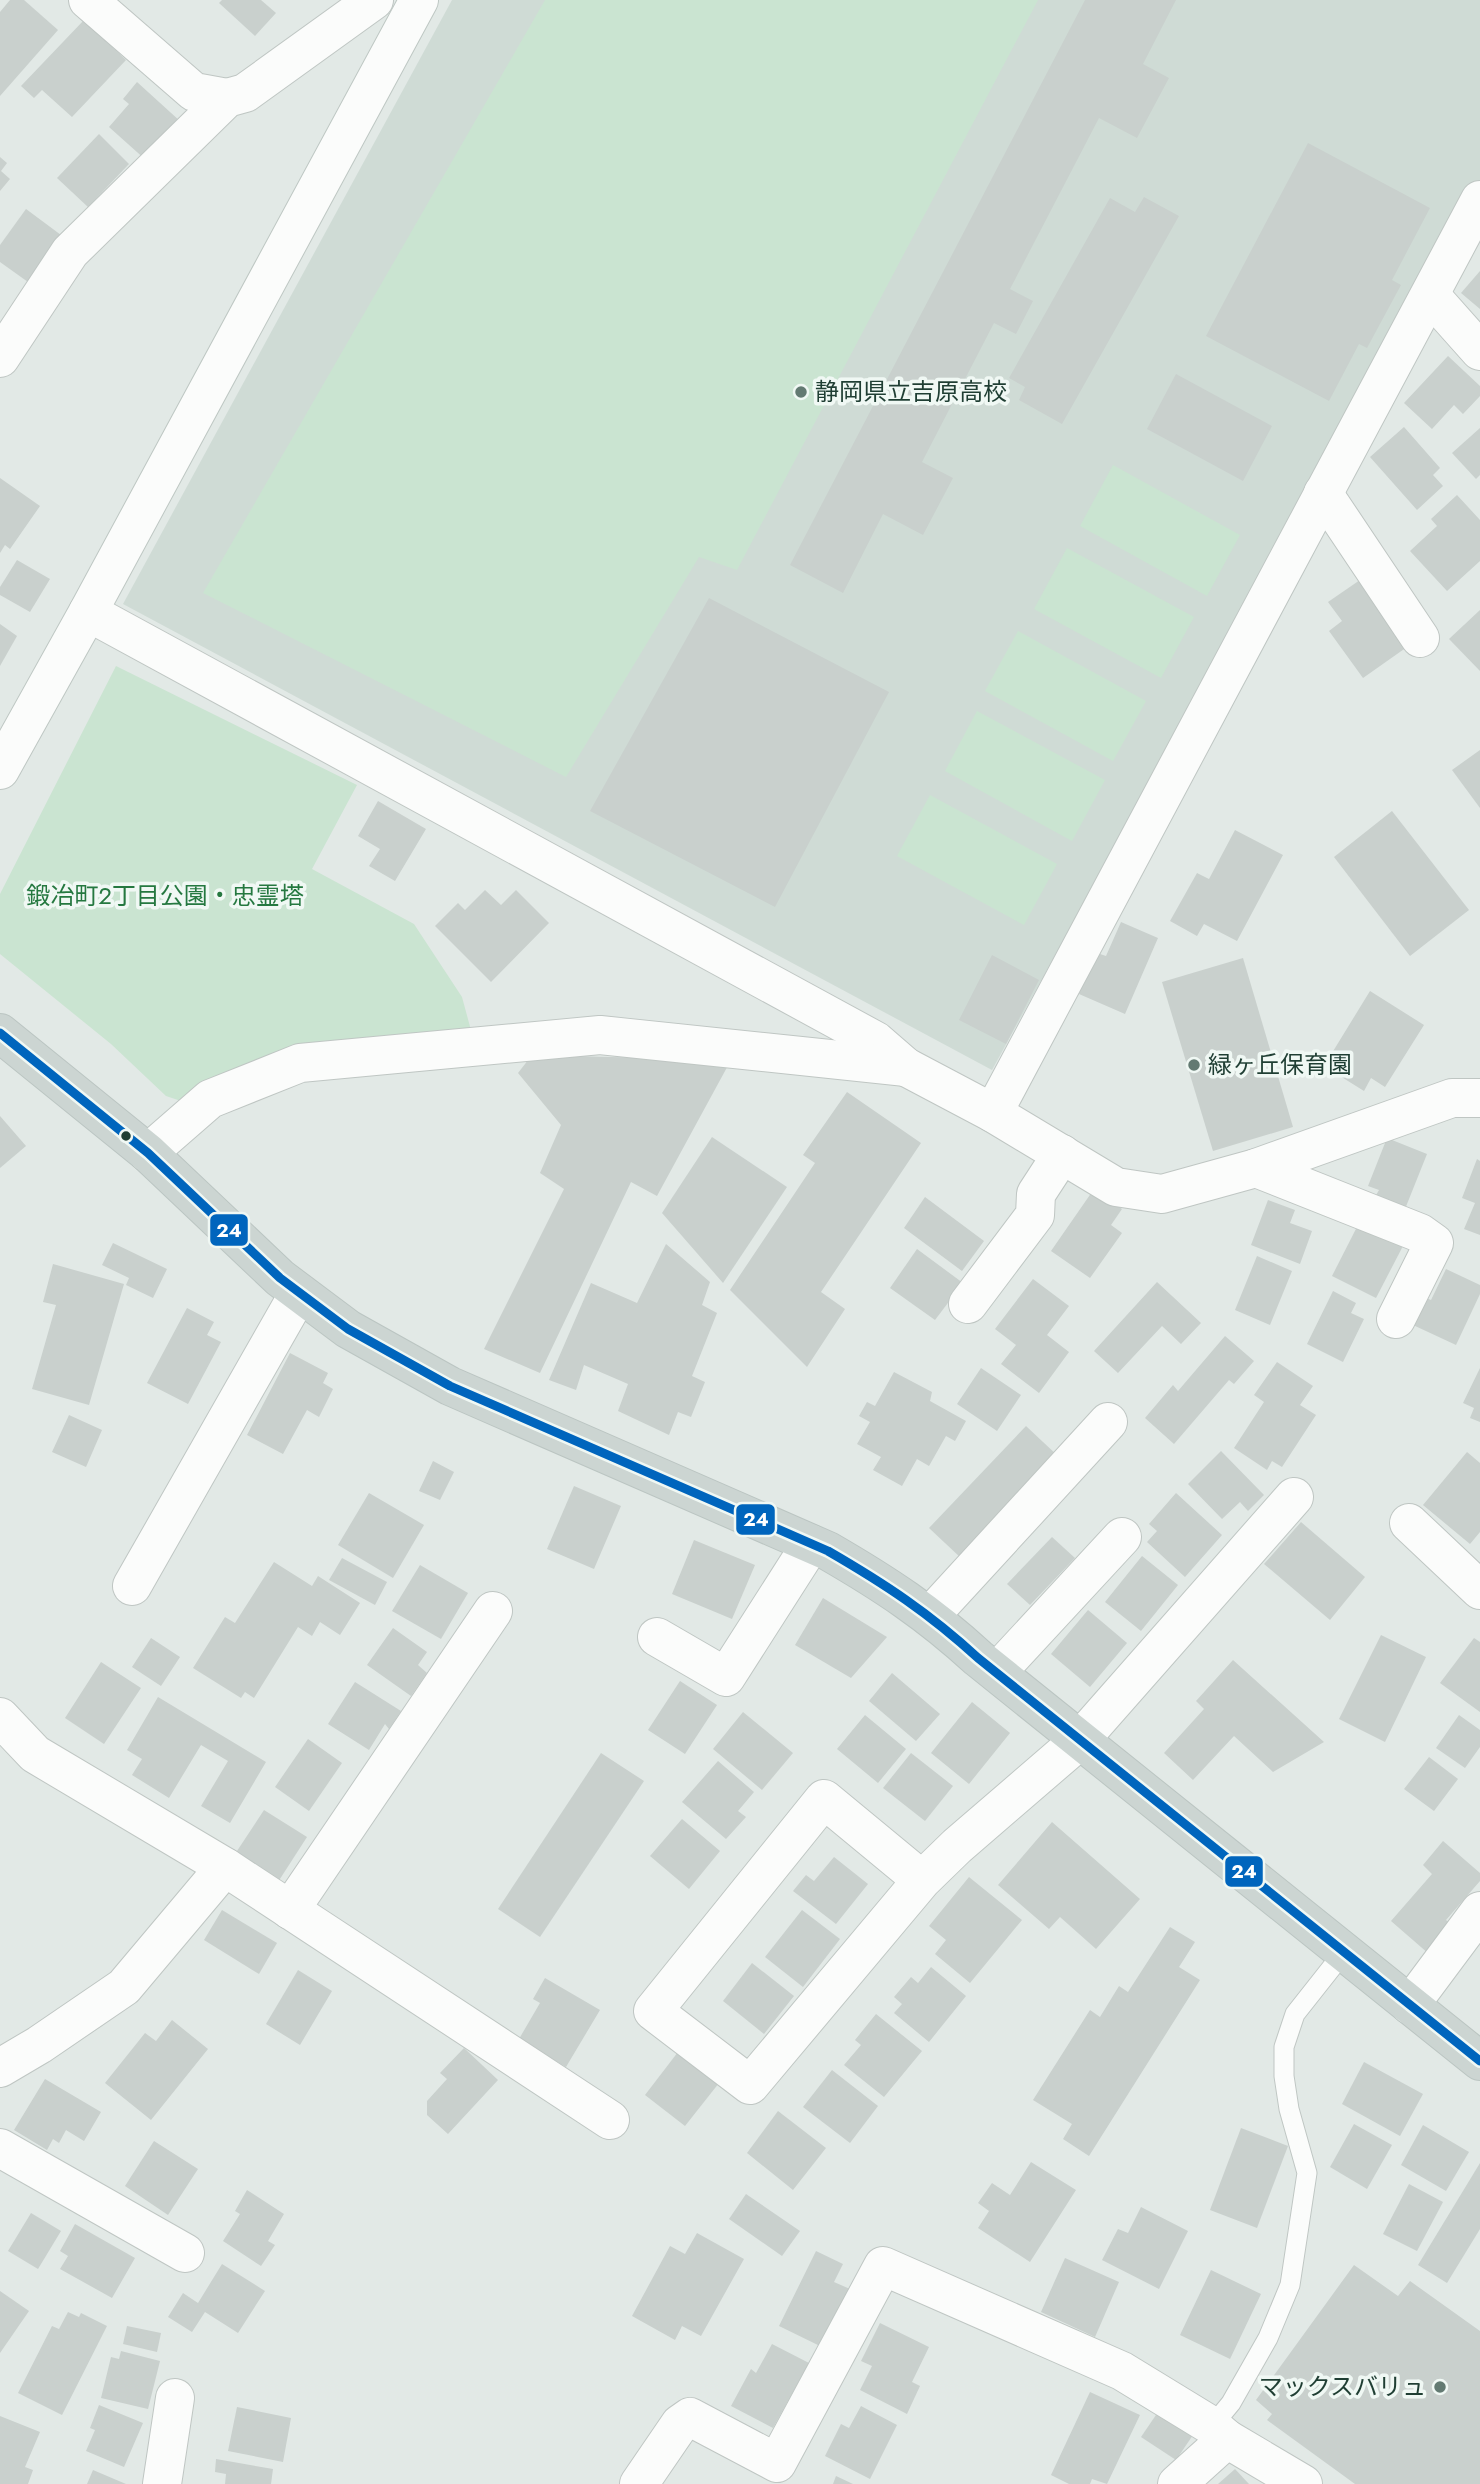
<svg xmlns="http://www.w3.org/2000/svg" width="1480" height="2484" font-family="Jost,'Noto Sans JP',sans-serif">
<rect width="100%" height="100%" fill="#e2e9e6"/>
<polygon fill="#cfdbd5" points="452,0 1480,0 1480,180 992,1070 123,604"/>
<g fill="#cae4d1">
<polygon points="545,0 1038,0 737,570 699,557 566,777 203,593"/>
<polygon points="1113,465 1240,535 1207,596 1080,526"/>
<polygon points="1067,548 1194,617 1161,678 1034,609"/>
<polygon points="1018,631 1146,701 1113,761 985,691"/>
<polygon points="116,666 357,785 312,869 414,924 462,997 472,1034 184,1102 166,1096 111,1044 0,954 0,894"/>
<polygon points="977,711 1105,780 1072,841 945,771"/>
<polygon points="930,795 1057,864 1024,925 897,856"/>
</g>
<g fill="#c9d0cd">
<polygon points="10,0 24,0 58,30 0,96 0,12"/>
<polygon points="222,0 261,0 276,13 255,36 219,3"/>
<polygon points="1085,0 1176,0 1143,64 1169,78 1137,138 1099,118 1010,289 1033,301 1016,334 994,323 922,462 953,478 923,535 883,514 843,593 790,565"/>
<polygon points="84,20 126,60 72,117 42,90 34,98 21,86"/>
<polygon points="137,82 181,122 147,161 109,127 129,104 123,99"/>
<polygon points="99,134 129,164 88,207 57,178"/>
<polygon points="1308,143 1430,208 1392,280 1401,285 1367,348 1359,344 1329,401 1206,336"/>
<polygon points="0,157 7,163 1,171 10,179 0,191"/>
<polygon points="1144,197 1179,216 1062,424 1019,400 1025,387 1009,378 1110,198 1135,212"/>
<polygon points="26,209 61,235 28,282 0,262 0,245"/>
<polygon points="1480,271 1480,309 1461,293"/>
<polygon points="1448,356 1480,386 1480,396 1463,414 1454,405 1432,429 1404,403"/>
<polygon points="1176,374 1272,426 1243,481 1147,429"/>
<polygon points="1404,427 1440,468 1433,475 1443,486 1417,510 1370,457"/>
<polygon points="1480,428 1480,475 1476,479 1452,453"/>
<polygon points="0,478 40,506 10,549 5,545 0,553"/>
<polygon points="1457,495 1480,520 1480,561 1447,591 1410,551 1437,526 1431,519"/>
<polygon points="17,560 50,579 30,612 0,595 0,587"/>
<polygon points="1360,580 1407,647 1363,678 1329,631 1342,621 1328,602"/>
<polygon points="709,598 889,692 775,907 590,811"/>
<polygon points="1480,610 1480,671 1449,639"/>
<polygon points="0,624 17,636 0,666"/>
<polygon points="1480,750 1480,808 1452,770"/>
<polygon points="378,801 426,829 395,881 369,866 380,849 358,836"/>
<polygon points="1392,811 1469,910 1410,956 1334,857"/>
<polygon points="1235,830 1283,855 1237,941 1204,924 1197,936 1170,921 1197,873 1209,879"/>
<polygon points="485,890 501,905 516,890 549,923 491,982 435,926 458,903 465,910"/>
<polygon points="1121,922 1158,938 1125,1014 1079,994 1097,953 1106,956"/>
<polygon points="992,955 1039,980 1006,1044 959,1020"/>
<polygon points="1243,958 1293,1127 1213,1151 1162,982"/>
<polygon points="1370,991 1424,1025 1385,1087 1371,1078 1364,1091 1324,1066"/>
<polygon points="532,1055 731,1060 657,1196 631,1182 540,1373 484,1349 564,1189 540,1173 561,1125 518,1073"/>
<polygon points="847,1092 921,1143 821,1292 845,1309 807,1367 730,1290 815,1163 803,1155"/>
<polygon points="0,1116 26,1146 0,1168"/>
<polygon points="712,1137 787,1187 723,1283 662,1213"/>
<polygon points="1387,1138 1427,1154 1405,1209 1375,1197 1379,1190 1368,1186"/>
<polygon points="1477,1159 1480,1161 1480,1235 1464,1229 1475,1203 1462,1198"/>
<polygon points="1094,1189 1122,1209 1111,1225 1122,1233 1090,1278 1051,1251"/>
<polygon points="925,1197 984,1241 962,1271 904,1228"/>
<polygon points="1268,1200 1295,1210 1290,1223 1312,1231 1300,1264 1251,1245"/>
<polygon points="1360,1221 1404,1244 1376,1298 1332,1276"/>
<polygon points="113,1243 167,1269 153,1298 126,1285 129,1278 102,1265"/>
<polygon points="666,1244 710,1282 702,1305 717,1313 692,1376 705,1382 691,1417 678,1412 669,1435 618,1411 628,1384 584,1365 576,1390 549,1380 591,1283 637,1303"/>
<polygon points="917,1249 963,1283 935,1320 890,1288"/>
<polygon points="1257,1256 1292,1271 1270,1325 1235,1310"/>
<polygon points="53,1264 124,1284 89,1405 32,1389 56,1305 43,1302"/>
<polygon points="1446,1269 1480,1285 1480,1294 1456,1345 1413,1325 1426,1298 1431,1300"/>
<polygon points="1033,1279 1069,1306 1047,1335 1069,1352 1039,1393 1001,1364 1016,1345 995,1329"/>
<polygon points="1157,1282 1201,1323 1181,1344 1162,1326 1118,1373 1094,1351"/>
<polygon points="1333,1291 1356,1303 1351,1313 1364,1319 1343,1362 1307,1344"/>
<polygon points="187,1308 214,1322 207,1335 221,1342 188,1404 147,1383"/>
<polygon points="1225,1336 1254,1361 1234,1384 1229,1380 1174,1444 1145,1418 1173,1385 1178,1391"/>
<polygon points="290,1353 328,1373 323,1383 333,1389 319,1417 307,1410 283,1454 247,1435"/>
<polygon points="1277,1362 1313,1386 1300,1405 1316,1415 1282,1467 1272,1461 1267,1470 1234,1448 1264,1402 1254,1395"/>
<polygon points="981,1368 1021,1395 997,1431 957,1404"/>
<polygon points="1480,1368 1480,1422 1470,1418 1474,1408 1463,1403"/>
<polygon points="894,1372 932,1392 930,1401 966,1421 955,1441 946,1436 929,1466 917,1459 902,1486 873,1470 881,1457 857,1444 870,1422 859,1416 867,1402 875,1406"/>
<polygon points="69,1415 102,1430 86,1467 52,1452"/>
<polygon points="1026,1426 1059,1457 962,1559 929,1528"/>
<polygon points="1221,1451 1264,1495 1248,1511 1240,1502 1222,1519 1188,1484"/>
<polygon points="1467,1452 1480,1463 1480,1532 1470,1544 1423,1505"/>
<polygon points="433,1461 454,1472 440,1500 419,1491"/>
<polygon points="574,1486 621,1506 594,1569 547,1549"/>
<polygon points="369,1493 424,1525 393,1578 338,1545"/>
<polygon points="1176,1493 1222,1535 1185,1577 1147,1542 1157,1531 1149,1524"/>
<polygon points="1301,1522 1365,1577 1330,1620 1264,1564"/>
<polygon points="1052,1537 1075,1558 1030,1605 1007,1584"/>
<polygon points="694,1540 755,1565 732,1619 672,1594"/>
<polygon points="1142,1556 1178,1585 1141,1631 1105,1602"/>
<polygon points="342,1558 387,1582 375,1605 329,1580"/>
<polygon points="274,1562 312,1586 318,1576 360,1603 340,1635 320,1622 312,1636 298,1627 254,1698 245,1692 241,1698 193,1668 225,1617 235,1623"/>
<polygon points="420,1565 468,1593 441,1639 392,1611"/>
<polygon points="823,1598 887,1637 851,1678 795,1645"/>
<polygon points="1088,1610 1127,1643 1090,1687 1051,1654"/>
<polygon points="393,1628 427,1652 418,1665 427,1673 411,1696 367,1665"/>
<polygon points="1381,1635 1426,1657 1385,1742 1339,1719"/>
<polygon points="151,1638 180,1657 161,1686 132,1667"/>
<polygon points="1474,1638 1480,1642 1480,1712 1440,1683"/>
<polygon points="1233,1660 1324,1742 1273,1772 1234,1736 1193,1780 1164,1753 1204,1709 1196,1701"/>
<polygon points="101,1662 141,1688 104,1744 65,1718"/>
<polygon points="892,1673 940,1714 916,1741 869,1701"/>
<polygon points="680,1681 717,1705 685,1754 648,1730"/>
<polygon points="355,1682 401,1711 389,1729 385,1724 369,1750 328,1724"/>
<polygon points="158,1697 266,1762 230,1823 201,1806 228,1761 201,1745 169,1798 132,1775 142,1759 127,1750"/>
<polygon points="972,1702 1010,1733 969,1784 931,1753"/>
<polygon points="743,1712 793,1753 762,1790 713,1749"/>
<polygon points="865,1715 906,1749 878,1783 837,1749"/>
<polygon points="1459,1715 1480,1730 1480,1747 1465,1768 1436,1748"/>
<polygon points="308,1739 342,1763 309,1811 275,1787"/>
<polygon points="601,1753 644,1781 540,1937 498,1909"/>
<polygon points="911,1753 953,1786 925,1821 883,1788"/>
<polygon points="1429,1757 1458,1779 1434,1811 1404,1789"/>
<polygon points="718,1761 754,1792 738,1811 746,1817 726,1839 682,1802"/>
<polygon points="264,1810 307,1837 278,1882 235,1854"/>
<polygon points="682,1819 720,1851 689,1889 650,1856"/>
<polygon points="1052,1822 1140,1899 1096,1949 1060,1917 1049,1929 998,1885"/>
<polygon points="1443,1841 1480,1873 1480,1881 1446,1920 1453,1926 1429,1954 1391,1921 1432,1874 1423,1865"/>
<polygon points="834,1857 868,1884 836,1924 793,1891 806,1875 814,1881"/>
<polygon points="969,1877 1022,1920 970,1983 935,1954 946,1940 929,1926"/>
<polygon points="222,1910 277,1943 259,1974 204,1940"/>
<polygon points="802,1910 840,1939 803,1987 765,1957"/>
<polygon points="1170,1927 1195,1942 1179,1967 1200,1980 1089,2156 1063,2139 1072,2124 1033,2100 1090,2010 1100,2017 1119,1986 1128,1992"/>
<polygon points="752,1963 794,1996 764,2034 723,2001"/>
<polygon points="931,1967 966,1996 929,2042 894,2013 902,2004 894,1997 911,1977 918,1983"/>
<polygon points="298,1970 332,1991 300,2045 266,2024"/>
<polygon points="545,1978 600,2010 566,2067 519,2039 540,2003 533,1999"/>
<polygon points="876,2014 922,2051 884,2097 844,2065 861,2045 855,2040"/>
<polygon points="172,2020 208,2049 151,2120 105,2083 145,2033 156,2041"/>
<polygon points="464,2048 498,2080 448,2134 427,2115 427,2101 447,2079 440,2073"/>
<polygon points="678,2052 719,2083 685,2126 645,2095"/>
<polygon points="1364,2062 1423,2094 1400,2136 1342,2104"/>
<polygon points="832,2070 878,2106 850,2143 803,2107"/>
<polygon points="45,2079 101,2112 84,2141 66,2130 59,2143 53,2139 47,2150 14,2130"/>
<polygon points="778,2111 826,2148 793,2190 747,2153"/>
<polygon points="1354,2124 1392,2145 1367,2189 1330,2167"/>
<polygon points="1423,2125 1469,2152 1446,2191 1401,2165"/>
<polygon points="1241,2128 1288,2146 1257,2228 1210,2210"/>
<polygon points="154,2141 198,2169 168,2215 125,2186"/>
<polygon points="1031,2162 1076,2190 1030,2262 978,2228 989,2211 978,2203 992,2183 1010,2195"/>
<polygon points="1480,2163 1480,2229 1447,2283 1418,2265"/>
<polygon points="1409,2184 1443,2202 1417,2251 1383,2234"/>
<polygon points="247,2190 284,2214 268,2241 275,2245 261,2266 223,2241 240,2214 235,2211"/>
<polygon points="746,2194 800,2231 782,2256 729,2219"/>
<polygon points="1141,2207 1188,2231 1159,2289 1102,2260 1118,2229 1128,2233"/>
<polygon points="31,2213 61,2231 38,2269 8,2251"/>
<polygon points="75,2224 135,2258 112,2298 60,2269 68,2256 60,2251"/>
<polygon points="697,2233 744,2259 701,2336 682,2326 675,2340 632,2316 670,2246 685,2254"/>
<polygon points="816,2251 843,2264 834,2282 850,2289 822,2347 779,2326"/>
<polygon points="1065,2258 1119,2282 1095,2337 1041,2312"/>
<polygon points="222,2264 265,2291 238,2333 205,2312 192,2332 168,2317 183,2293 198,2303"/>
<polygon points="1354,2265 1398,2296 1410,2281 1480,2331 1480,2484 1355,2484 1267,2420 1272,2414 1256,2400"/>
<polygon points="1211,2270 1261,2294 1230,2359 1180,2335"/>
<polygon points="0,2291 29,2311 0,2353"/>
<polygon points="68,2312 79,2317 81,2313 107,2326 62,2415 18,2393 52,2326 59,2329"/>
<polygon points="880,2323 929,2347 912,2382 920,2386 907,2414 860,2390 872,2366 861,2361"/>
<polygon points="127,2326 161,2333 157,2352 123,2344"/>
<polygon points="772,2344 809,2363 773,2428 731,2406 751,2369 756,2373"/>
<polygon points="121,2351 160,2361 148,2409 101,2398 111,2357 119,2359"/>
<polygon points="1090,2392 1140,2415 1107,2484 1092,2479 1090,2484 1069,2484 1051,2475"/>
<polygon points="99,2405 143,2423 124,2467 86,2451 95,2430 90,2428"/>
<polygon points="861,2406 897,2425 870,2479 825,2456 841,2424 849,2428"/>
<polygon points="237,2407 291,2418 283,2462 228,2451"/>
<polygon points="1158,2412 1193,2435 1176,2460 1141,2437"/>
<polygon points="0,2416 40,2432 25,2467 33,2470 28,2484 0,2484"/>
<polygon points="216,2459 273,2469 271,2484 225,2484 226,2474 215,2472"/>
<polygon points="1235,2469 1249,2484 1218,2484"/>
<polygon points="93,2470 126,2484 87,2484"/>
<polygon points="836,2476 853,2484 833,2484"/>
</g>
<g fill="none" stroke-linecap="round" stroke-linejoin="round">
<g stroke="#bfc6c3" stroke-width="21">
<polyline id="lane" points="1212,2426 1231,2403 1268,2338 1290,2285 1307,2173 1289,2109 1284,2076 1284,2047 1295,2014 1344,1952"/>
</g>
<g stroke="#bfc6c3" stroke-width="40">
<g id="street">
<polyline points="88,0 194,92 227,98"/>
<polyline points="1431,296 1480,351"/>
<polyline points="0,358 70,252 227,98 245,93 374,0"/>
<polyline points="1323,493 1420,638"/>
<polyline points="88,612 876,1041 906,1067 993,1113 1116,1187 1162,1194 1256,1168 1452,1098 1480,1098"/>
<polyline points="993,1113 1480,200"/>
<polyline points="148,1153 210,1099 300,1063 600,1035 906,1067"/>
<polyline points="1256,1168 1420,1233 1434,1243 1396,1319"/>
<polyline points="968,1304 1035,1215 1036,1194 1062,1154"/>
<polyline points="1409,1523 1480,1590"/>
<polyline points="132,1586 299,1293"/>
<polyline points="930,1616 1108,1422"/>
<polyline points="657,1637 726,1677 811,1544"/>
<polyline points="997,1672 1122,1537"/>
<polyline points="0,1717 35,1754 225,1867 610,2120"/>
<polyline points="922,1880 824,1799 653,2011 750,2085 922,1880 957,1846 1080,1740 1294,1497"/>
<polyline points="290,1910 493,1611"/>
<polyline points="1410,2005 1480,1911"/>
<polyline points="0,2068 39,2045 124,1987 225,1867"/>
<polyline points="0,2148 185,2253"/>
<polyline points="162,2484 175,2398"/>
<polyline points="639,2484 680,2424 690,2417 777,2463 883,2266 1122,2371 1212,2426 1227,2439 1303,2484"/>
<polyline points="1177,2484 1227,2439"/>
</g>
</g>
<g stroke="#bec7c3" stroke-width="40">
<polyline id="secondary" points="0,770 88,612 419,0"/>
</g>
<g stroke="#bbc5c2" stroke-width="40">
<path id="primary" d="M0 1033 148 1153 280 1278 348 1329 450 1386 828 1551C885 1584 929 1613 978 1658L1480 2061"/>
</g>
<use href="#lane" stroke="#fbfcfb" stroke-width="19"/>
<use href="#street" stroke="#fbfcfb" stroke-width="38"/>
<use href="#secondary" stroke="#fbfcfb" stroke-width="38"/>
<use href="#primary" stroke="#ccd5d2" stroke-width="38"/>
<g stroke="#f0f8f4" stroke-width="14">
<path id="bus-1" d="M0 1033 148 1153 280 1278 348 1329 450 1386 828 1551C885 1584 929 1613 978 1658L1480 2061"/>
</g>
<use href="#bus-1" stroke="#0065bd" stroke-width="9"/>
</g>
<g fill="#637a72" stroke="#f0f8f4" stroke-width="2.5">
<circle cx="801" cy="392" r="7"/>
<circle cx="1194" cy="1065" r="7"/>
<circle cx="1440" cy="2387" r="7"/>
</g>
<circle fill="#1f3e33" stroke="#f0f8f4" stroke-width="2.5" cx="126" cy="1136" r="6"/>
<g text-anchor="middle" stroke-width="7" stroke-linejoin="round" paint-order="stroke">
<g font-size="24" fill="#1f3e33" stroke="#f0f8f4" text-anchor="start">
<text x="815" y="400">静岡県立吉原高校</text>
<text x="1208" y="1073">緑ヶ丘保育園</text>
<text x="1426" y="2395" text-anchor="end">マックスバリュ</text>
</g>
<g font-size="24" fill="#257840" stroke="#f0f8f4">
<text x="165" y="904">鍛冶町2丁目公園・忠霊塔</text>
</g>
</g>
<g stroke="#f0f8f4" stroke-width="2.5">
<rect x="209" y="1213" width="40" height="34" rx="7" fill="#0065bd"/>
<rect x="735" y="1503" width="41" height="33" rx="7" fill="#0065bd"/>
<rect x="1224" y="1855" width="40" height="33" rx="7" fill="#0065bd"/>
</g>
<g font-size="19" text-anchor="middle" font-weight="bold" fill="#fff">
<text x="229" y="1237">24</text>
<text x="756" y="1526">24</text>
<text x="1244" y="1878">24</text>
</g>
</svg>
